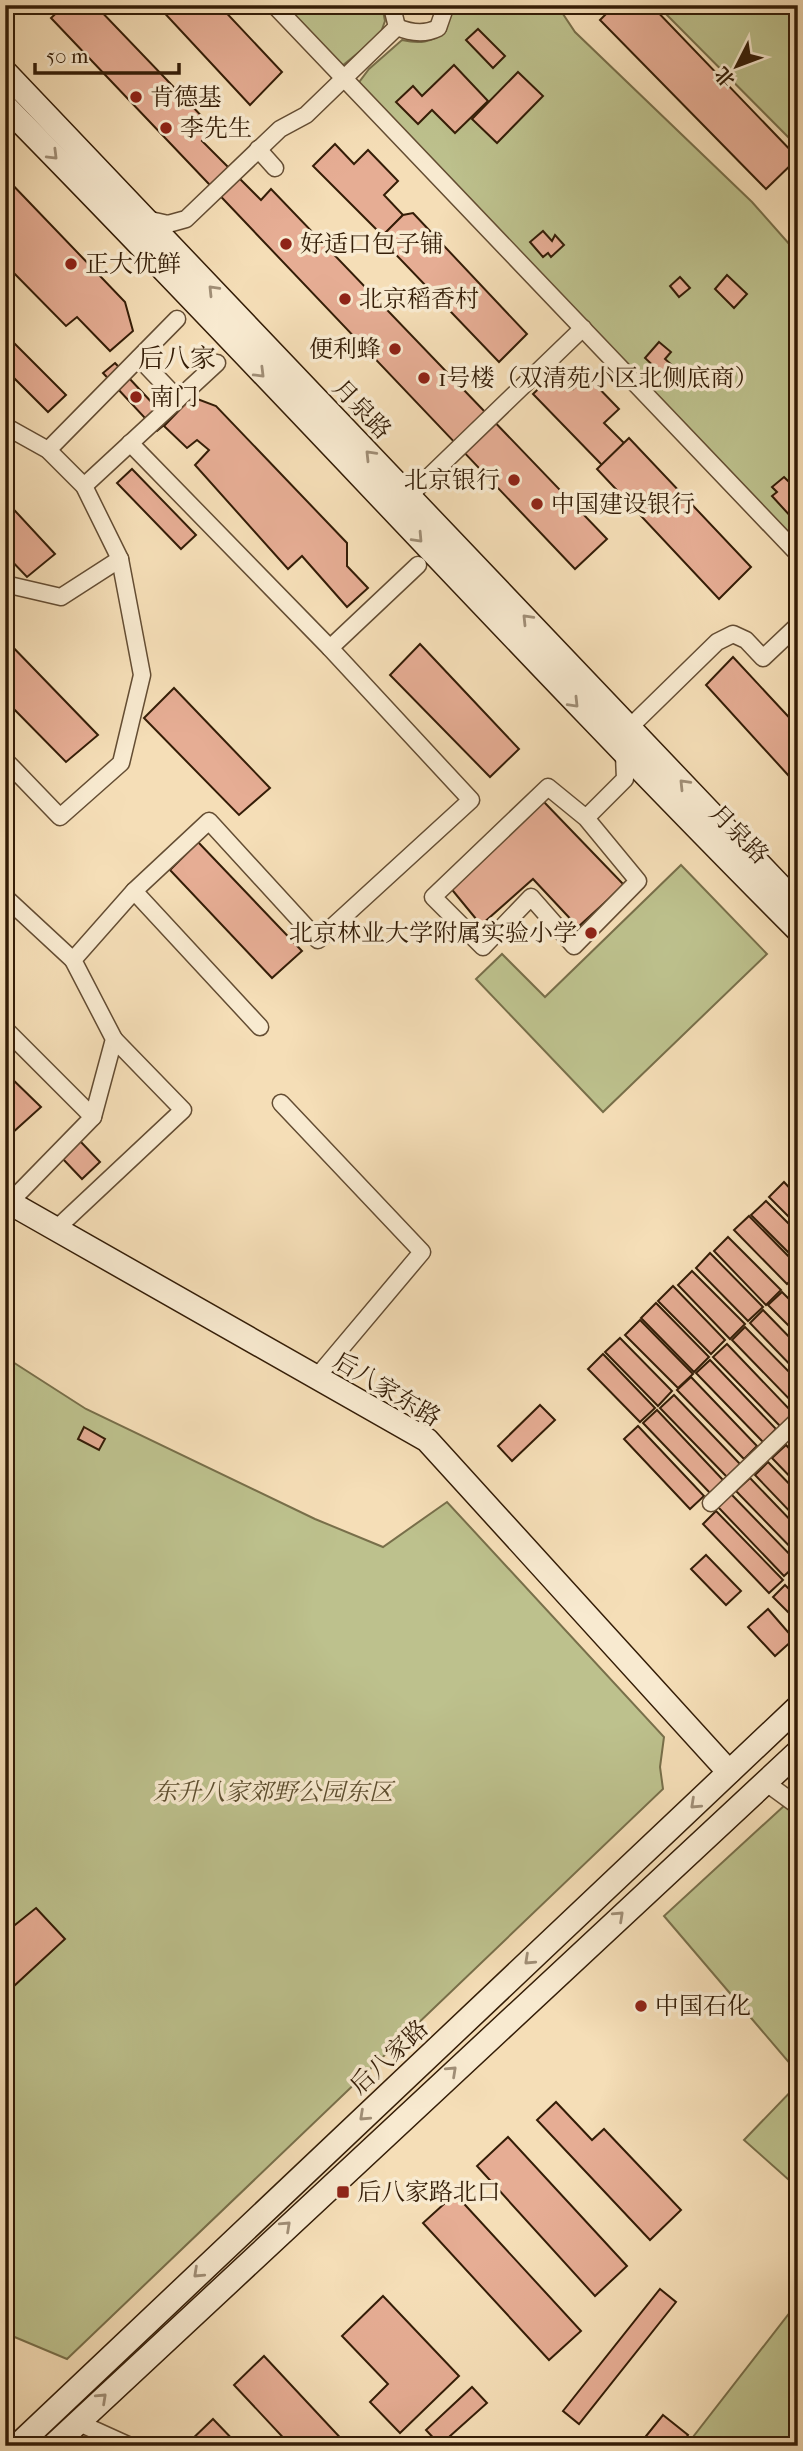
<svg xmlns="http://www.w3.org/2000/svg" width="803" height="2451" font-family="'IM FELL French Canon','Noto Serif SC',serif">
<rect width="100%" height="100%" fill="#f5deb7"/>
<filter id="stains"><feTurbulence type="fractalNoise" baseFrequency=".00286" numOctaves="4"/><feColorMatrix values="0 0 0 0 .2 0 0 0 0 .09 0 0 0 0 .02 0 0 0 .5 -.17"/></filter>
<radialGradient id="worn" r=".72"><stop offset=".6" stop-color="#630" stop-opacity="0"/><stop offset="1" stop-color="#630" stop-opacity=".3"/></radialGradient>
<g fill="#bdc18d" stroke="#786f4a" stroke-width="2">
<polygon points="281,5 382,5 385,21 380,35 342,66"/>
<path d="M449 5H557L575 32 752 202 798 254V549L357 85 369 69 402 40C419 44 431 43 446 31Z"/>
<polygon points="657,5 798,5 798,147"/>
<polygon points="681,865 767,954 603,1112 476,979 502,954 545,997"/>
<polygon points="5,1357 86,1409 315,1519 383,1547 447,1502 664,1737 660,1767 663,1789 67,2359 5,2333"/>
<polygon points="798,1793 798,2073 664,1916"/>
<polygon points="798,2084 798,2188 744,2140"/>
<polygon points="798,2302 798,2446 686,2446"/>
</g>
<g fill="#e6ad94" stroke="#341d07" stroke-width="2">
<polygon points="65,5 95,5 213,128 202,141 261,200 271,189 607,539 575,569 51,18"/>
<polygon points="157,5 219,5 282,72 250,105"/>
<polygon points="615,5 651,5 798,158 766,189 600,20"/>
<polygon points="478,29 505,56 493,68 466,40"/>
<polygon points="454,65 488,101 455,133 432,110 418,124 396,102 413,86 422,96"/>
<polygon points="518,72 543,96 497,143 472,119"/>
<polygon points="335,144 354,164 368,150 398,181 384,195 403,215 383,236 313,166"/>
<polygon points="5,177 125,302 133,331 110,351 77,317 66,326 5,264"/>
<polygon points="413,213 527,334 499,362 380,238 403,215"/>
<polygon points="543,231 552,241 555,235 564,245 551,257 548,253 543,257 530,242"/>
<polygon points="727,275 747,294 734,308 715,289"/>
<polygon points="680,277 690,288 679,297 670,286"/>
<polygon points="5,334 66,395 48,412 5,369"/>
<polygon points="659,342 671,352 665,359 681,373 665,390 654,379 660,372 645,358"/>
<polygon points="115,363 169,421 157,431 103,373"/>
<polygon points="557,371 573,389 587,376 619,409 604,423 624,443 602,465 533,394"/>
<polygon points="192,397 216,406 347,543 347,566 368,588 347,607 302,556 288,569 195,465 209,450 197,440 187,448 164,426"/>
<polygon points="629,438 751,567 719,599 597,469"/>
<polygon points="132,469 196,535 181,549 117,483"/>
<polygon points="784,477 791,484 798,478 798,514 793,519 772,496 777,492 772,487"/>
<polygon points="5,500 55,554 27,577 5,554"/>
<polygon points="5,639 98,735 66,762 5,700"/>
<polygon points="420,644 519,749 490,777 390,675"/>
<polygon points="733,657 798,727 798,766 788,775 706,685"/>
<polygon points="174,688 270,788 239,815 144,718"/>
<polygon points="544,802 624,885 578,927 533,879 481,925 449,886"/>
<polygon points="198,842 302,951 272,978 170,870"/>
<polygon points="5,1072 41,1107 11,1134 5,1128"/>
<polygon points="80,1141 100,1162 82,1179 62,1158"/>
<polygon points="784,1182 798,1197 798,1226 769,1197"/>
<polygon points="766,1201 798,1233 798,1262 751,1215"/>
<polygon points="749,1216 798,1266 798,1273 787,1284 734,1230"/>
<polygon points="728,1237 781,1290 766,1305 714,1251"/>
<polygon points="710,1253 763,1307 748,1321 696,1268"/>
<polygon points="692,1271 745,1324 730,1339 678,1285"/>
<polygon points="673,1286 725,1340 711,1354 658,1301"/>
<polygon points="782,1292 798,1308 798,1335 768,1305"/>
<polygon points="656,1303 709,1357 694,1372 641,1318"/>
<polygon points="763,1310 798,1346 798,1373 750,1323"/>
<polygon points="640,1320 693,1374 678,1388 625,1335"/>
<polygon points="745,1327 798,1381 798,1408 732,1340"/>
<polygon points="620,1338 672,1391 658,1406 605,1352"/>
<polygon points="727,1344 793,1413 780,1426 713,1357"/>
<polygon points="603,1354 655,1408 640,1422 588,1369"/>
<polygon points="710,1360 776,1429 763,1442 696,1373"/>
<polygon points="691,1377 757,1446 744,1459 677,1390"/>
<polygon points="674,1395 740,1464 727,1477 660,1408"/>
<polygon points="540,1405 555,1420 512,1461 498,1446"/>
<polygon points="657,1410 723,1480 710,1493 643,1423"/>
<polygon points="638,1426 704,1496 690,1509 624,1439"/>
<polygon points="84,1427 105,1439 99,1450 78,1439"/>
<polygon points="786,1445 798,1458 798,1485 772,1458"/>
<polygon points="768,1462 798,1493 798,1520 755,1475"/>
<polygon points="750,1478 798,1528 798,1555 736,1491"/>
<polygon points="731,1494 798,1563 784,1576 718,1507"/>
<polygon points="716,1511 783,1580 769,1593 703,1524"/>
<polygon points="706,1555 741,1591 726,1605 691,1569"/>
<polygon points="785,1585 798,1598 798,1622 773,1597"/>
<polygon points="768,1609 794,1639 775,1656 748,1627"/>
<polygon points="36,1908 65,1939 14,1986 5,1976 5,1933"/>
<polygon points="556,2102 592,2140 604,2129 681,2210 650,2240 537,2120"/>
<polygon points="508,2137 627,2266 595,2296 477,2166"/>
<polygon points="455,2194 581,2331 549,2360 423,2223"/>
<polygon points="660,2289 676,2302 579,2424 563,2411"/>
<polygon points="383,2296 459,2376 400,2433 370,2402 388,2384 342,2336"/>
<polygon points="264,2356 348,2446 291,2446 234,2385"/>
<polygon points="472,2387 487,2403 440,2445 426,2430"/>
<polygon points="663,2415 688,2435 680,2446 638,2446"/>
<polygon points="213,2419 239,2446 185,2446"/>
</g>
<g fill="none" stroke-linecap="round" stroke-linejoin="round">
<g stroke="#644d33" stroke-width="19">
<g id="street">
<polyline points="274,5 798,554"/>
<path d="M397 27C411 33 424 35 438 28L446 5"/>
<polyline points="258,149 275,168"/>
<polyline points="146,219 168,224 186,219 280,129 306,115 397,27 393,11 395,5"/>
<polyline points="139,358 178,399"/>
<polyline points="5,426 48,450 84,486 120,559 142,675 121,763 60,817 5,760"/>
<polyline points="48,450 177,319"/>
<polyline points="84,486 217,363"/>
<polyline points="410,495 583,328"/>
<polyline points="5,584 61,597 120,559"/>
<polyline points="330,648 418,565"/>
<polyline points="630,727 717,642 733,634 746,640 763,658 798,625"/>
<polyline points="586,818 548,787 433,897 483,947 531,897 574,946 638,881 586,818 625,779 624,755"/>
<polyline points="134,891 260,1027"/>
<polyline points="5,897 73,960"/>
<polyline points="5,1029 93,1117 9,1203"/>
<polyline points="281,1103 422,1252 316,1378"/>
<polyline points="93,1117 114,1039 73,960 134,891 209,821 318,940 471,800 330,648 130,443"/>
<polyline points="56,1229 183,1110 114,1039"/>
<polyline points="711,1503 798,1420"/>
<polyline points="765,1782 798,1806"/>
<polyline points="77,2422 130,2446"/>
</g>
</g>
<g stroke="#341d07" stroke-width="26">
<g id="secondary">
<polyline points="5,72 798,905"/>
<path d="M5 106C273 378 529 660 798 930"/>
<polyline points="5,1200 427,1440 729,1772"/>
<polyline points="17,2446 798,1707"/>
<polyline points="53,2446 798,1752"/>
</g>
</g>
<use href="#street" stroke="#f8ead0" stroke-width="16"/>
<use href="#secondary" stroke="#f8ead0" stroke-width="23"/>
</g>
<defs><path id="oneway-chevron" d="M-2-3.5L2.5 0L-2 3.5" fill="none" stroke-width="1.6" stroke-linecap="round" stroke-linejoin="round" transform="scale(1.75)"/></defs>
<g stroke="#a08e76">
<use href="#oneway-chevron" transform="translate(53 155) rotate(45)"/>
<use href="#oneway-chevron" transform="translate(213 290) rotate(-134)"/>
<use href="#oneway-chevron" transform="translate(260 373) rotate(45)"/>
<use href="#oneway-chevron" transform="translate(370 455) rotate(-134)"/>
<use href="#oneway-chevron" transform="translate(418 538) rotate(47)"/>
<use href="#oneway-chevron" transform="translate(527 619) rotate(-134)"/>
<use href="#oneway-chevron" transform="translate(574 703) rotate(46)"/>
<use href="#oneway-chevron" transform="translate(684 784) rotate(-134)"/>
<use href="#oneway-chevron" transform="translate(695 1804) rotate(137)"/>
<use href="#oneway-chevron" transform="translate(619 1916) rotate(-43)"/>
<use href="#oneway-chevron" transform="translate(529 1960) rotate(137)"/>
<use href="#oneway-chevron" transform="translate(452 2071) rotate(-43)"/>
<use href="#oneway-chevron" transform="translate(364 2116) rotate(137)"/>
<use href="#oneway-chevron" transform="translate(286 2226) rotate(-43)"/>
<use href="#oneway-chevron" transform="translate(198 2273) rotate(137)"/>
<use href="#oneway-chevron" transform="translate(102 2398) rotate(-43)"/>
</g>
<g fill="#8f2418" stroke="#f8ead0" stroke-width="2.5">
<circle cx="136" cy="97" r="7"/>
<circle cx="166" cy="128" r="7"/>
<circle cx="286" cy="244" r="7"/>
<circle cx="71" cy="264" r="7"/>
<circle cx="345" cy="299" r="7"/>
<circle cx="395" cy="349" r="7"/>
<circle cx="424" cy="378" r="7"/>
<circle cx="136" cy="397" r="7"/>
<circle cx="514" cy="480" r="7"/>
<circle cx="537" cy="504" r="7"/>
<circle cx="591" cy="933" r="7"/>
<circle cx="641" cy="2006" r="7"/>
<rect x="336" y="2185" width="14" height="14" rx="3.5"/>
</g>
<g text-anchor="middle" stroke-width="7" stroke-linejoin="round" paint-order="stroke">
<g font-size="24" fill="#341d07" stroke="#f8ead0" text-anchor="start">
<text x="150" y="105">肯德基</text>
<text x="180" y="136">李先生</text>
<text x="300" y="252">好适口包子铺</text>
<text x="85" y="272">正大优鲜</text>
<text x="359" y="307">北京稻香村</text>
<text x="381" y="357" text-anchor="end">便利蜂</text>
<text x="438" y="386">1号楼（双清苑小区北侧底商）</text>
<text x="150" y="405">南门</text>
<text x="500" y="488" text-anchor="end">北京银行</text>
<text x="551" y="512">中国建设银行</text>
<text x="577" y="941" text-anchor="end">北京林业大学附属实验小学</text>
<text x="655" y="2014">中国石化</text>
<text x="357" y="2200">后八家路北口</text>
</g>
<g font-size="24" fill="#341d07" stroke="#f8ead0">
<text transform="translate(362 409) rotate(46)" y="8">月泉路</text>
<text transform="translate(739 834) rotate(45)" y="8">月泉路</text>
<text transform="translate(387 1389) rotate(31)" y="8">后八家东路</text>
<text transform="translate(389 2057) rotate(-43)" y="8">后八家路</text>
</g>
<g font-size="24" font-style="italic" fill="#5d4e2f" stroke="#f8ead0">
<text x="273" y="1800">东升八家郊野公园东区</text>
</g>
<g font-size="26" fill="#341d07" stroke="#f8ead0">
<text x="177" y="367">后八家</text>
</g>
</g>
<rect width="803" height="2451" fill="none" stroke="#f5deb7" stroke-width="28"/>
<rect x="7" y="7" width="789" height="2437" fill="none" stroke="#341d07" stroke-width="3.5"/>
<rect x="14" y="14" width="775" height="2423" fill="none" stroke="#341d07" stroke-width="2"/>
<g transform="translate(737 66) rotate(228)" stroke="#f8ead0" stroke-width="5" paint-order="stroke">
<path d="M0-5L12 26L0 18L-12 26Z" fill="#341d07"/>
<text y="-10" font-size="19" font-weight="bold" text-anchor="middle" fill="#341d07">北</text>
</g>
<path d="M35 63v10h144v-10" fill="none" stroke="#341d07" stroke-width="3.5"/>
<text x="46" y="63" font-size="21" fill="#341d07" stroke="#f8ead0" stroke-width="5" paint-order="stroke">50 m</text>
<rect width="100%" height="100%" filter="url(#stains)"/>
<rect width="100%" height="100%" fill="url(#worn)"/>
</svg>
